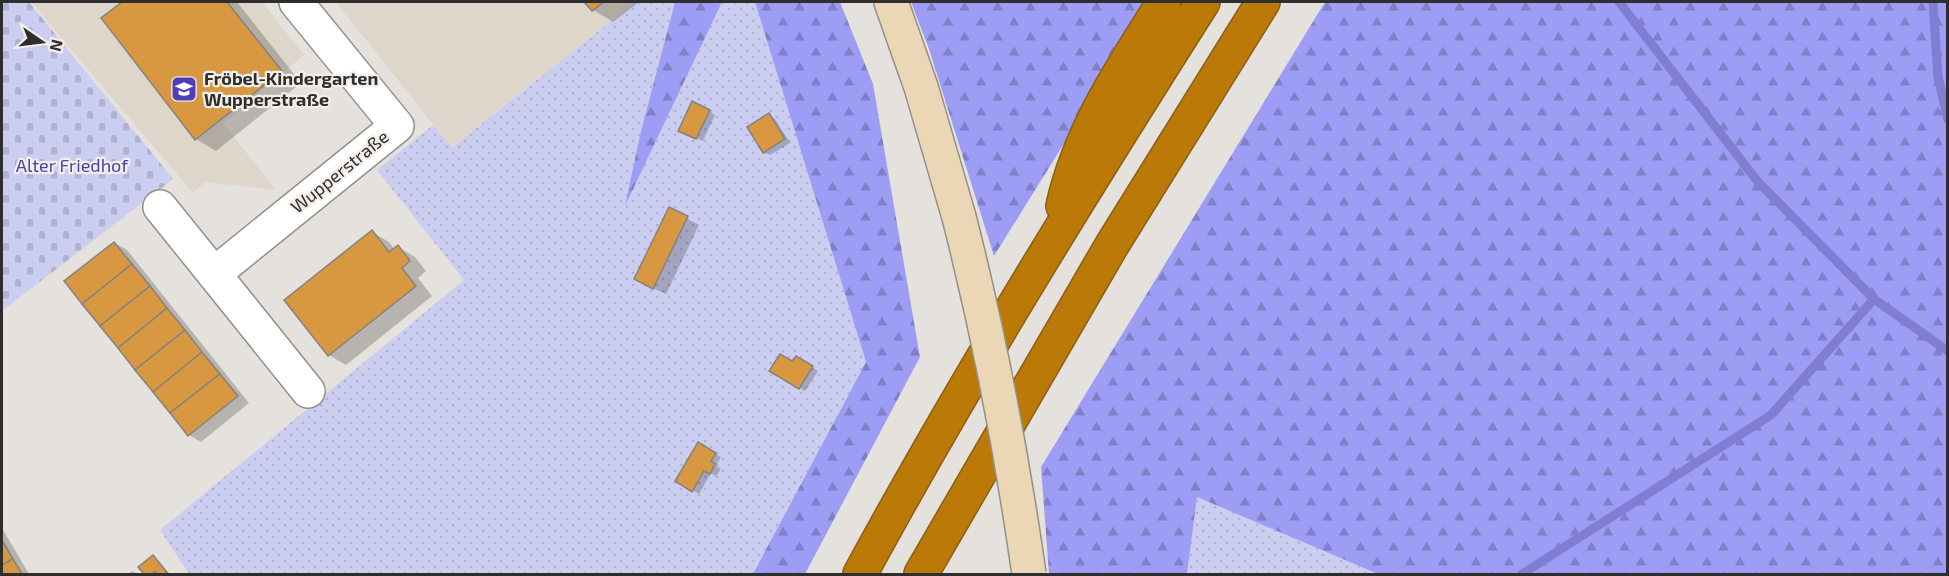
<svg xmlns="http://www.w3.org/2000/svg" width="1949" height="576" font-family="'Exo 2',sans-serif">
<defs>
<pattern id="green-dots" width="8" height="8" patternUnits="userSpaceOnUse" patternTransform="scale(1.5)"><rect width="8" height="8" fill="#cccef1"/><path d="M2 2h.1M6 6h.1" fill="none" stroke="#b0b1cf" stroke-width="1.8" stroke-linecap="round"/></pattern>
<pattern id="forest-firs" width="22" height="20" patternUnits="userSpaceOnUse" patternTransform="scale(1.5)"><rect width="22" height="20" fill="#9d9df6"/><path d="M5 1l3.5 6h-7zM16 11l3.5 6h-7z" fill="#8080c7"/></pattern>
<pattern id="cemetery-stones" width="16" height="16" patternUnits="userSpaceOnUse" patternTransform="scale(1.5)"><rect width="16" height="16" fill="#cccef1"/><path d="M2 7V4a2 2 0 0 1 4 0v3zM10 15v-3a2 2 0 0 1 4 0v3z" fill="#b0b1cf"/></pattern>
</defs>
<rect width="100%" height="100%" fill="#e5e1dc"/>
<g fill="#ded6cb">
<polygon points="31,2 262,2 304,55 223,123 276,190 206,182 192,192"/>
<polygon points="336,2 635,2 451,147"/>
</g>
<g fill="url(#green-dots)">
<polygon points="635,2 675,2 640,135 626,203 722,2 755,2 866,362 753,574 189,574 160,530 464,280 377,170 433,125 452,147"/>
<polygon points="1197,497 1378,574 1187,574"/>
</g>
<g fill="url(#forest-firs)">
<polygon points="675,2 722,2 625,206 640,135"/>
<polygon points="755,2 840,2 873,84 920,357 805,574 753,574 866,362"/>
<polygon points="911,2 1152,2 994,256 929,49"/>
<polygon points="1325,2 1947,2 1947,574 1378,574 1197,497 1187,574 1049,574 1041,467"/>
</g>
<polygon fill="url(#cemetery-stones)" points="2,2 29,2 173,179 2,311"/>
<g fill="#0003">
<polygon points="125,2 237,2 301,83 216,151 196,139 103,18"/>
<polygon points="586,2 639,2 613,22 593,10"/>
<polygon points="709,111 715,115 703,141 686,134"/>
<polygon points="769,115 775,119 790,143 770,155 764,152"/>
<polygon points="669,209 699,225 666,294 648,286"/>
<polygon points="372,232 389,242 395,250 398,247 415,257 426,271 418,278 432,296 346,365 329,355"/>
<polygon points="115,243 127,250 249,403 201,442 189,435"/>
<polygon points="796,358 818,371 805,391 771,371 793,363"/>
<polygon points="699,444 721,457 716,466 721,469 716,476 711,473 699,494 677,481"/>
<polygon points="2,528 29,574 2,574"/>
<polygon points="153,557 159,561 170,574 146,574 140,568"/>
<polygon points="132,571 138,574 128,574"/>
</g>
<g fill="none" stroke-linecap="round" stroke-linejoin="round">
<g stroke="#7f7ed3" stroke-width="9">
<polyline points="1619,2 1758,182 1874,299 1948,351"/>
<polyline points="1933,2 1938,77 1948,120"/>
<polyline points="1522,574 1771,415 1874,299"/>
</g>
</g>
<g fill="#d79841" stroke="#86827e" stroke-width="1.5">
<polygon points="122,2 227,2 282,71 195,140 101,18"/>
<polygon points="584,2 604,2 592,11"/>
<polygon points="692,101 710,110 696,139 678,131"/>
<polygon points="769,113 785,139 763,153 747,127"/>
<polygon points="669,207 688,216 653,289 634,279"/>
<polygon points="372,230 389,252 398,245 410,261 402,268 416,286 328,356 284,300"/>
<polygon points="114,242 132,264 82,304 64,281"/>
<polygon points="132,264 150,286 100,326 82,304"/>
<polygon points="150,286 167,308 118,348 100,326"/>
<polygon points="167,308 185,330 135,370 118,348"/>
<polygon points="185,330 202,352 153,392 135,370"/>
<polygon points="202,352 220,374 170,413 153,392"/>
<polygon points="780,354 792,361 796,356 813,366 799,389 769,371"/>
<polygon points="220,374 238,396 188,436 170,413"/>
<polygon points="698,442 716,453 711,461 715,464 710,474 704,471 692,492 675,481"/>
<polygon points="2,540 13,559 2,565"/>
<polygon points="153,555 168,574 157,574 155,571 151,574 144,574 138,567"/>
<polygon points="13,559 22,574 2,574 2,565"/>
</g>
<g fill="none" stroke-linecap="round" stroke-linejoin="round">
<g stroke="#93908c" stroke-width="36">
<g id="street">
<polyline points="296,2 397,126 214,274 308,391"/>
<polyline points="160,207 214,274"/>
</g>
</g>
<g stroke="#93908c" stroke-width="36">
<polyline id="secondary" points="891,2 921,87 959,217"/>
</g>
<g stroke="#8a5f14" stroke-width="36">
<g id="highway">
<path d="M1063 206C1080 130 1123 67 1164 2"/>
<path d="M860 574C966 379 1084 189 1203 2"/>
<polyline points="921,574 1112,245 1263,2"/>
</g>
</g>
<use href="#street" stroke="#fff" stroke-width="33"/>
<use href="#secondary" stroke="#ebd7b5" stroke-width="33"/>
<use href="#highway" stroke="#bb7a07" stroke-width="33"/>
<g stroke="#93908c" stroke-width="36" stroke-linecap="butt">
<path id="secondary-bridge" d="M959 217C989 335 1012 454 1029 574"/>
</g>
<use href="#secondary-bridge" stroke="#ebd7b5" stroke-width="33"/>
</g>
<defs>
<g id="school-square" transform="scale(1.35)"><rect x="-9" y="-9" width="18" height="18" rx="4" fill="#5040b7" stroke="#f2eee9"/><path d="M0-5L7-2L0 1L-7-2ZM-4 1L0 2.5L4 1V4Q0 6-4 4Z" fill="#fff"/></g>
</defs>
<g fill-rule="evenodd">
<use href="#school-square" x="184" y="89"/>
</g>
<g text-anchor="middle" stroke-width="4.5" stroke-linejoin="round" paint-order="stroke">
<g font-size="18" font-weight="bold" fill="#2f2e2c" stroke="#f2eee9" text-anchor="start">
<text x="204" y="85">Fröbel-Kindergarten<tspan x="204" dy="21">Wupperstraße</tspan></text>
</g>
<g font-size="18" fill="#4a3fa4" stroke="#f2eee9">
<text x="72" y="172">Alter Friedhof</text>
</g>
<g font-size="18" fill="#2f2e2c" stroke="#f2eee9">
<text transform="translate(340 172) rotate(-39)" y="6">Wupperstraße</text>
</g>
</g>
<rect width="1949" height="576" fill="none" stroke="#2f2e2c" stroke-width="6"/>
<g transform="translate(42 42) rotate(104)" stroke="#f2eee9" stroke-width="4.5" paint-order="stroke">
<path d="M0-4.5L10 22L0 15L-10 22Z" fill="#2f2e2c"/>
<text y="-9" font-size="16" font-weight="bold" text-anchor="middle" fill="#2f2e2c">N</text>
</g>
</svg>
